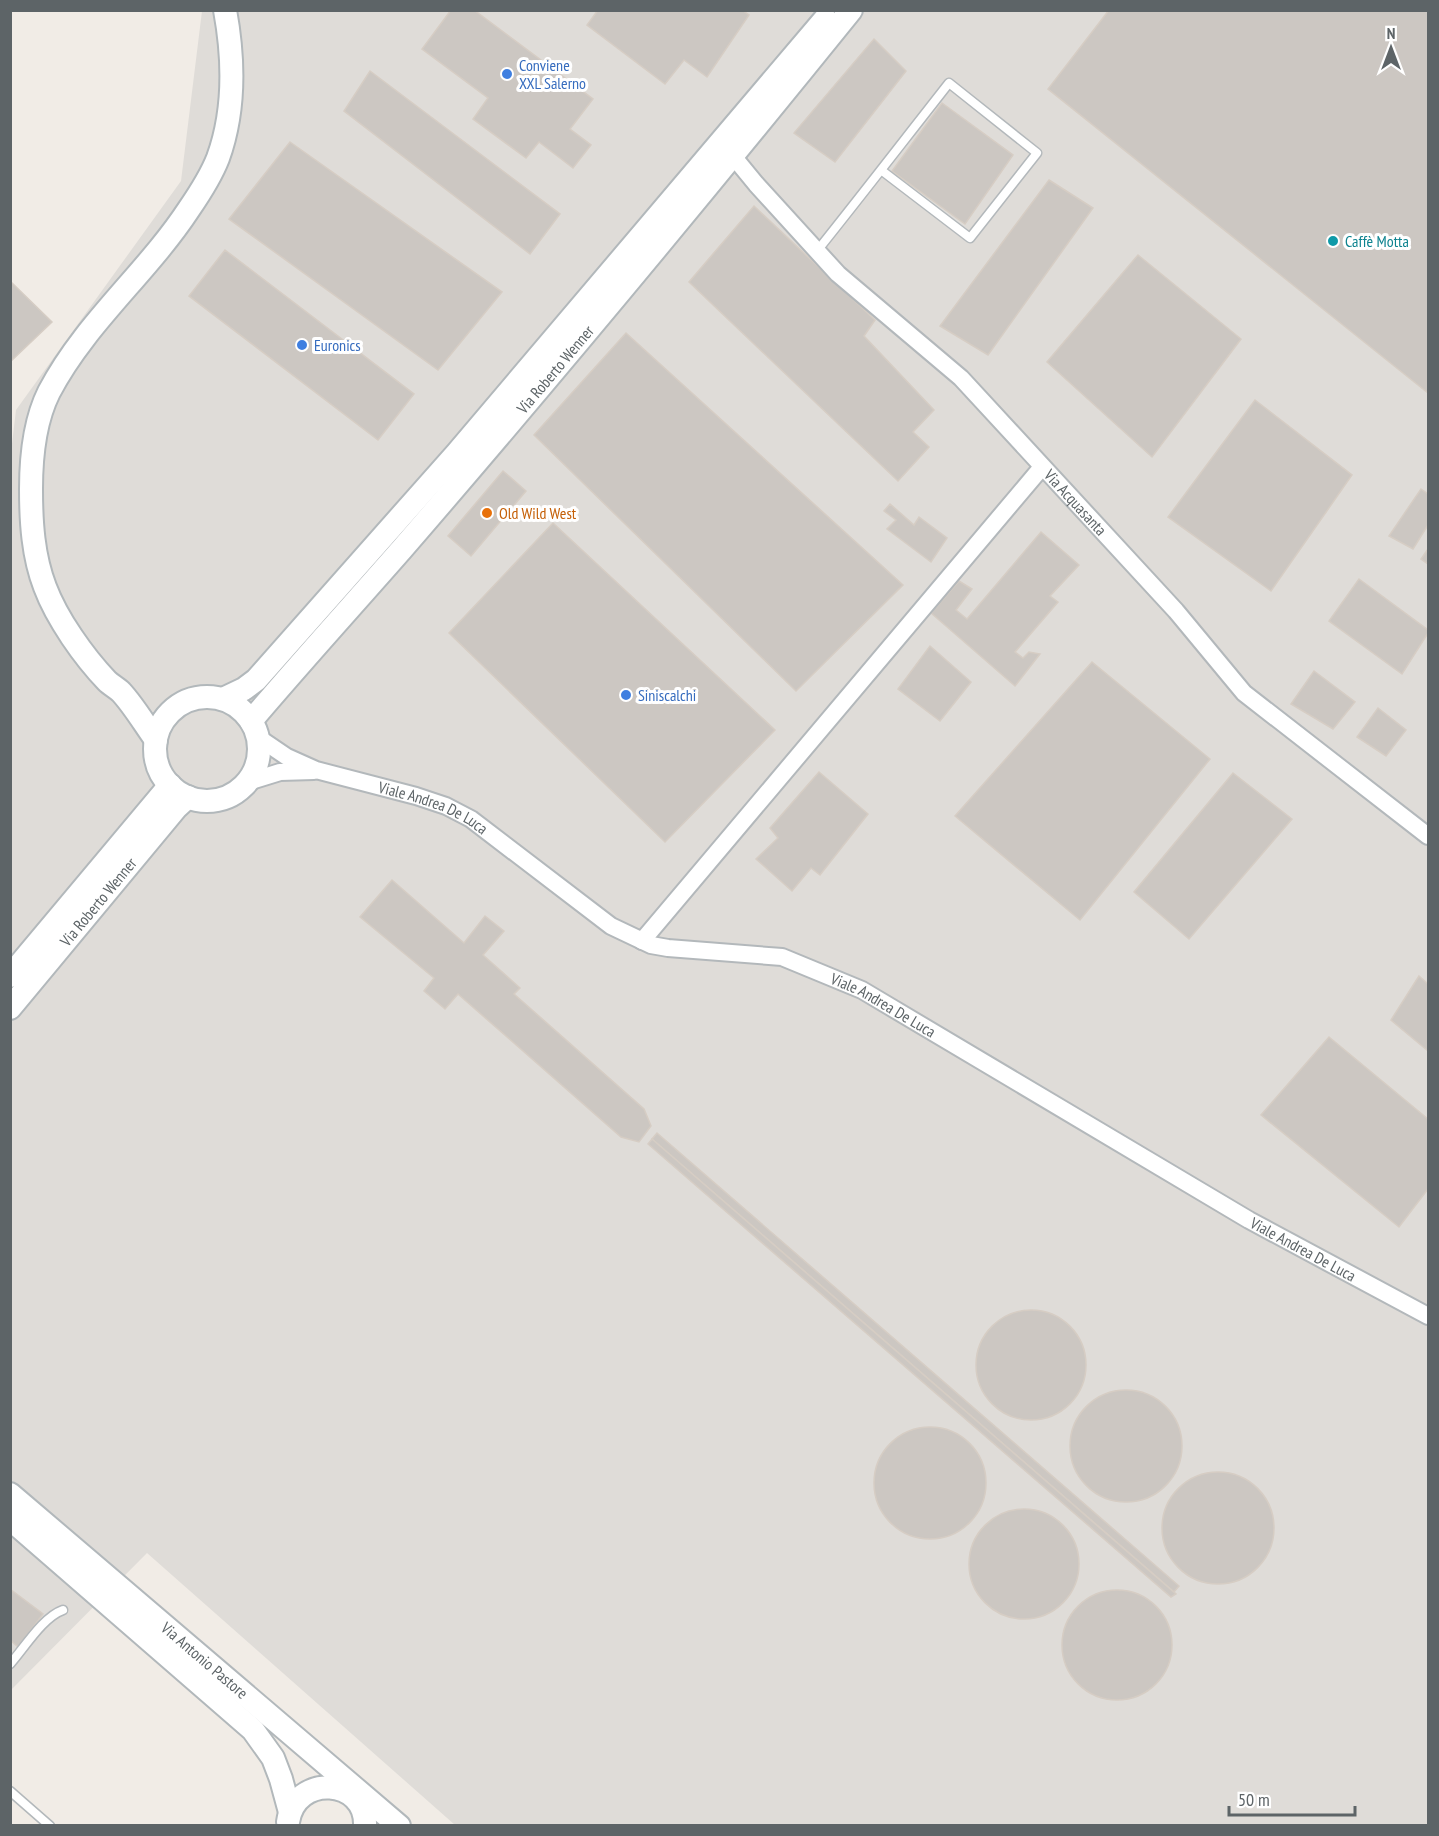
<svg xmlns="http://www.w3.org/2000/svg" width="1439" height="1836" font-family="'PT Sans Narrow',sans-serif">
<rect width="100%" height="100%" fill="#f1ece6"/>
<polygon fill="#dfdcd8" points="202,11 1428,11 1428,1825 455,1825 147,1553 11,1690 11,452 16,410 181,181"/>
<g fill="#ccc7c2" stroke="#d6cdc4" stroke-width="1.5">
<polygon points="451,10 474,10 593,99 570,129 591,145 573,168 539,142 526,158 473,119 488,98 422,49"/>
<polygon points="598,10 742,10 749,15 707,77 684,60 665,84 587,25"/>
<polygon points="1109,10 1428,10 1428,393 1048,89"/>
<polygon points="874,39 906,71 835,162 794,133"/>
<polygon points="370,71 560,214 530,254 344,111"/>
<polygon points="942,103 1013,155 965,224 892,171"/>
<polygon points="290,142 502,292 438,370 229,219"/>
<polygon points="1049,180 1093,208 988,355 940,326"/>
<polygon points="754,206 875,320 864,336 934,410 913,432 929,447 898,481 689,282"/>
<polygon points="225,250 414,394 378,440 189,296"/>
<polygon points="1138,255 1241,339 1152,457 1047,362"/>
<polygon points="10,281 52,322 10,362"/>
<polygon points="626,333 903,585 796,691 534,435"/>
<polygon points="1255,400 1352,475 1271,591 1168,517"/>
<polygon points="503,471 526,491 471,556 448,536"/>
<polygon points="1421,489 1428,494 1428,525 1413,549 1389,536"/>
<polygon points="890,504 914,525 919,517 947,538 931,562 887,529 896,520 884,511"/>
<polygon points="553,523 775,730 665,842 449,633"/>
<polygon points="1041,532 1079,565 1050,596 1058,602 1015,652 1023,658 1029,652 1040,654 1015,686 931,613 959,581 972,589 956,610 967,619"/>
<polygon points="1428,549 1428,564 1421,559"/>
<polygon points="1359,579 1428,630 1428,633 1402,674 1329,621"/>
<polygon points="930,646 971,682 940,721 898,689"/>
<polygon points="1092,662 1210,759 1080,920 955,816"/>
<polygon points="1314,671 1355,702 1333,729 1291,704"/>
<polygon points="1378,708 1406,730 1386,756 1357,737"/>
<polygon points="819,772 868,814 820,875 811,868 792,891 756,859 778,838 770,828"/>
<polygon points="1233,773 1292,819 1189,939 1134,892"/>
<polygon points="392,880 464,943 485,916 504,931 483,955 520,988 514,994 644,1109 651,1126 639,1142 621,1137 458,994 445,1009 424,991 434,978 360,917"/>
<polygon points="1419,976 1428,984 1428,1051 1391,1020"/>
<polygon points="1329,1037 1428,1119 1428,1189 1399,1227 1261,1115"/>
<polygon points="657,1133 1179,1586 1174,1592 652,1139"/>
<polygon points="652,1139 1176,1594 1171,1597 648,1144"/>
<circle cx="1031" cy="1365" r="55"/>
<circle cx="1126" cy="1446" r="56"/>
<circle cx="930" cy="1483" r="56"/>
<circle cx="1218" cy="1528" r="56"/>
<circle cx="1024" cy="1564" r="55"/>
<polygon points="10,1589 43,1614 18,1647 10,1640"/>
<circle cx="1117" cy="1645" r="55"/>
</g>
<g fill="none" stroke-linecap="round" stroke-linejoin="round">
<g stroke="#b3b8bb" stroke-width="11">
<g id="lane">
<path d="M817 251C861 196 905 139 949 83L1037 153 970 238 881 170"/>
<path d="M10 1664C25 1647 43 1617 63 1610"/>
<polyline points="10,1791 50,1826"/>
</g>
</g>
<g stroke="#b3b8bb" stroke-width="20">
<g id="street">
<path id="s1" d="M733 156 756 184 838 274 961 378 1176 611 1244 693 1428 836"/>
<path id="s2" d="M259 738 287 757 316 770 416 796 446 806 471 819 611 926 651 945 668 948 782 957 862 990 1249 1220 1428 1316"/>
<polyline points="248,782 280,772 314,771"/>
<polyline points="642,941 1042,467"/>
</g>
</g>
<g stroke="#b2b8bb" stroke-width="26">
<g id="secondary">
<circle cx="207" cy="749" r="52"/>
<polyline points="223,699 244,689 256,680 457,453 825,19"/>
<path id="s3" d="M251 721C301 662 352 606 402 549 555 372 704 192 851 10"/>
<path d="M156 740C145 725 134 706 121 692 117 688 111 685 107 681 84 657 57 619 45 587 33 556 31 522 31 489 31 457 34 422 49 392 85 323 147 273 189 209 200 193 211 176 218 158 235 111 234 59 225 10"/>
<polyline points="10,976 170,785"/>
<path id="s4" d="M10 1008 176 808 188 797"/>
<path id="s5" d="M10 1494 399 1826"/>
<polyline points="10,1519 253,1730 273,1758 281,1779 290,1812"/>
<path d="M288 1822C295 1773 367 1778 365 1826"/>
</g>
</g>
<use href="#lane" stroke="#fff" stroke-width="8"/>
<use href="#street" stroke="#fff" stroke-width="16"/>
<use href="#secondary" stroke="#fff" stroke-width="22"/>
</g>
<g fill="#3f7fe0" stroke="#fff" stroke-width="2">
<circle cx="507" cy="74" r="6"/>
<circle cx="302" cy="345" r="6"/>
<circle cx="626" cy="695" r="6"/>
</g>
<circle fill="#0f9aa8" stroke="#fff" stroke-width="2" cx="1333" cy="241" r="6"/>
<circle fill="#e8710a" stroke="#fff" stroke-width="2" cx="487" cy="513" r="6"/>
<g text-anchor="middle" stroke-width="6" stroke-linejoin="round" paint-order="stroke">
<g font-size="16" fill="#366cbe" stroke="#fff" text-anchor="start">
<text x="519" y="71">Conviene<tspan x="519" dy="18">XXL Salerno</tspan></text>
<text x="314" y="351">Euronics</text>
<text x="638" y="701">Siniscalchi</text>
</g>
<g font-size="16" fill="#0d838f" stroke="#fff" text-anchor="start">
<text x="1345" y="247">Caffè Motta</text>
</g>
<g font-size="16" fill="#5d6467" stroke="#fff">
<text dy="6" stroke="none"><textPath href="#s3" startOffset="465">Via Roberto Wenner</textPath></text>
<text dy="6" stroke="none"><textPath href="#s1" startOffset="488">Via Acquasanta</textPath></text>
<text dy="6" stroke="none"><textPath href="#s2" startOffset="189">Viale Andrea De Luca</textPath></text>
<text dy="6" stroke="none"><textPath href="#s4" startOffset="138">Via Roberto Wenner</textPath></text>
<text dy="6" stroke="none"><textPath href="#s2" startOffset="693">Viale Andrea De Luca</textPath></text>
<text dy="6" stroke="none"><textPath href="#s2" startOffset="1179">Viale Andrea De Luca</textPath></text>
<text dy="6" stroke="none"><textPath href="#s5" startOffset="256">Via Antonio Pastore</textPath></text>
</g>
<g font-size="16" fill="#c56008" stroke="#fff" text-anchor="start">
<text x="499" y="519">Old Wild West</text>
</g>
</g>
<rect width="1439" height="1836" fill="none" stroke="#5d6467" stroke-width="24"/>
<g transform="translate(1391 48)" stroke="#ffffff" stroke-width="4.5" paint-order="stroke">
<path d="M0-4.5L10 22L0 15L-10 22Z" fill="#5d6467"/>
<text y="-9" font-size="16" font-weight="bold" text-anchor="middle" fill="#5d6467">N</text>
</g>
<path d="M1229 1806v9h126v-9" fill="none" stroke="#5d6467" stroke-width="3"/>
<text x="1238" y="1806" font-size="18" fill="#5d6467" stroke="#ffffff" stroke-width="4.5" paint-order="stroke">50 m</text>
</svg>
